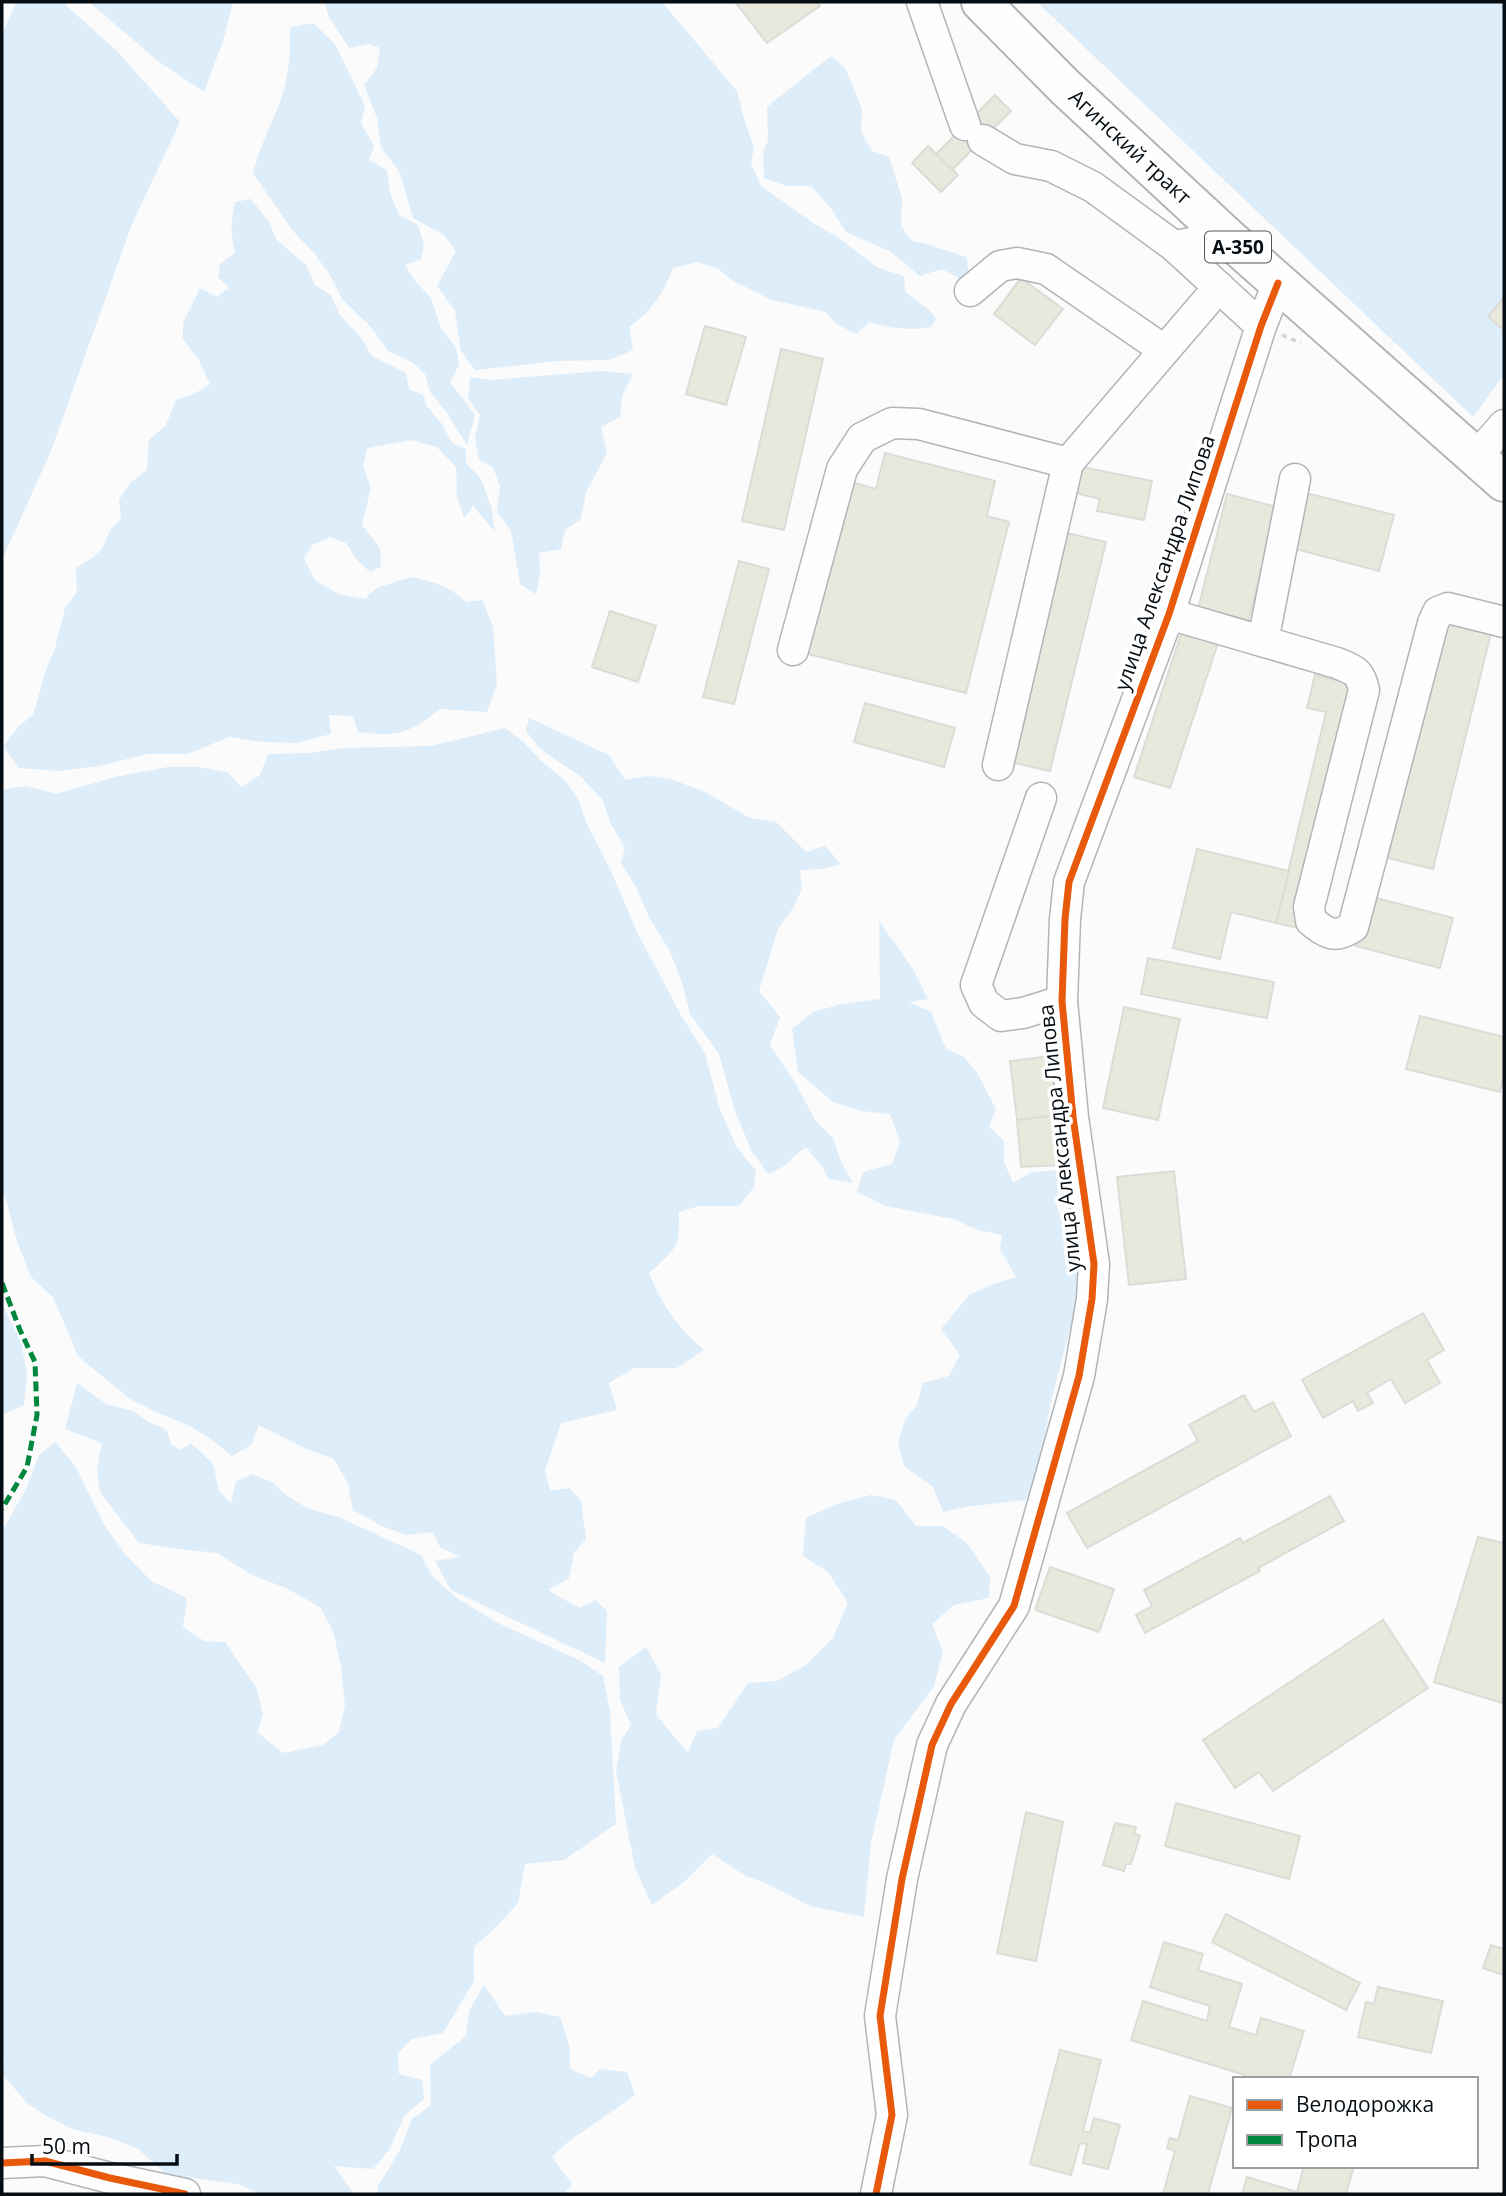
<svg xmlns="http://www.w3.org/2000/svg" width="1506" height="2196" font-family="'Open Sans',sans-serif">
<rect width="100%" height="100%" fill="#fbfbfb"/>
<g fill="#ddedfa">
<polygon points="16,2 62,2 116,50 180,122 132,224 51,451 2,560 2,35"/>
<polygon points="89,2 233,2 223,41 204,92 158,61"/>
<path d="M325 2H662L737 91 744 119 754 148 751 163 761 186 816 225 836 236 878 268 904 276 905 292 929 310 936 318 931 327C908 331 891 328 869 322L856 334 835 323 826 312 772 300 735 282 717 268 697 262 673 268C662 296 653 309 629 327L633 350 609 360 557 361 475 370 461 351 455 311 437 286 456 251 444 235 413 218 400 173 381 147 377 118 364 85 377 68 380 48 369 44 349 48 328 15Z"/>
<polygon points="1037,2 1504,2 1504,375 1473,417"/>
<path d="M313 23 335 44 365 106 361 123 374 146 369 160 387 170 390 193 399 215 418 225 424 245 421 259 405 265 416 282 431 298 441 328 456 348 459 365 450 382 475 415 467 445 447 413 430 392 425 374 412 362 389 352 371 327 342 299 330 275 314 253 292 230 253 173C259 150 268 131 277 110 288 85 291 54 290 27Z"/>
<path d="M831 56 845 68 862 109 861 132 872 151 889 157 902 198 901 226 912 241C931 244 948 252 967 257L969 284 942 269 920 276 891 252 846 232 830 207 811 186H787L764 178 763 151 768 141 767 107Z"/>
<path d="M251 199 269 222 276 239 306 265 315 285 331 295 340 315 361 338 372 356 406 373 409 389 423 395 426 405 442 424 452 443 466 449V463L481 479 491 506 495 532 473 506 464 518 457 496 456 467 437 447 411 440 367 448 363 467 371 488 362 525 380 548 381 567 370 572 357 560 346 543 330 537 312 545 304 559 315 580 338 594 365 599 376 588 412 577 436 583 452 591 467 602 482 600 493 627 497 684 487 712 440 709C409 734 397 737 358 732L353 716 329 715 331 734 297 743 263 742 229 737 188 754H147L99 766 59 771 18 768 4 746 19 726 33 715 46 670 55 648 65 608 77 592 76 568 92 558 102 549 110 530 121 519 119 500 131 482 147 470 149 440 166 425 176 400 194 394 210 384 199 360 183 339V323L200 288 217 297 229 288 218 277 220 264 235 253C230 234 231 221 235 202Z"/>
<polygon points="602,371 633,374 622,396 620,417 601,427 607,453 586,492 581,519 565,530 561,549 539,553 540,575 536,594 520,584 511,531 497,511 500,487 493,467 479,460 475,437 480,415 468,398 470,377 490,380"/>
<path d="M529 718 609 755 625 780 649 776 671 779 705 792 750 818 776 822 806 852 825 846 841 864 822 869 800 870 802 889 793 908 778 929 759 991 780 1017 770 1045 796 1084 815 1120 833 1138 841 1162 853 1183 829 1179 821 1165 806 1147C790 1158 788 1167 768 1174L751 1150 734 1108 719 1054 690 1014 682 982 669 950 650 919 636 887 621 863 625 848 610 822 603 800 581 777 539 748 526 731Z"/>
<path d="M505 728 524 743 542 762 565 780 579 801 586 822 610 869 637 932 682 1017 705 1053 719 1107 737 1148 756 1171 754 1187 739 1206H699L679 1212C680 1248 675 1250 649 1273 663 1307 677 1326 704 1350L677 1368H634L609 1383 617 1410 561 1423 545 1470 550 1491 570 1488 581 1501 586 1539 574 1553 569 1578 548 1590 579 1608 596 1600 607 1611 605 1663 451 1590 435 1561 460 1557 440 1547 433 1532 406 1535 382 1526 353 1510 348 1484 334 1459 304 1448 259 1425 251 1445 232 1456 209 1438 188 1425 158 1413 130 1399 78 1356 53 1297 31 1277 17 1241 2 1185V790L26 786 56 794 115 777 168 767H199L227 772 242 787 260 775 268 754 310 753 344 748 431 746Z"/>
<polygon points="879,921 913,969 928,999 909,1002 931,1012 946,1049 964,1057 976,1071 996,1109 989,1126 1004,1141 1004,1162 1013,1183 1032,1172 1059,1170 1063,1183 1055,1199 1061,1220 1076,1239 1083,1279 1050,1405 1038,1482 1025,1500 965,1507 943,1512 933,1487 904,1466 898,1442 906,1418 916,1407 923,1383 949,1376 960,1355 941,1329 969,1295 991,1285 1016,1277 1000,1249 1002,1235 978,1230 953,1219 886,1206 857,1192 863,1172 892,1164 900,1142 890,1114 862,1111 833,1102 798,1072 792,1029 813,1012 842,1004 880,999"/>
<polygon points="2,1303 21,1343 27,1374 24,1405 2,1415 2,1428"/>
<polygon points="77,1383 108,1405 134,1411 147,1421 167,1430 171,1444 181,1450 191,1443 213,1464 219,1491 231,1503 236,1482 252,1474 272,1482 286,1495 309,1509 341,1518 421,1555 432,1576 457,1598 496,1622 581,1661 603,1676 610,1711 616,1824 564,1860 525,1864 518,1903 498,1925 474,1947 474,1981 443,2033 412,2039 398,2053 399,2074 422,2080 424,2099 405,2115 389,2150 373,2169 334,2166 354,2194 261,2194 237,2184 166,2174 137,2148 108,2137 72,2129 45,2115 27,2103 2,2074 4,2059 2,2056 2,1531 26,1489 39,1455 55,1442 76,1467 103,1523 125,1554 151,1581 187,1598 183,1627 204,1641 225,1642 256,1687 263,1714 257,1732 283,1753 323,1745 339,1732 345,1705 341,1667 333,1631 320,1607 286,1588 252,1575 217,1553 179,1549 139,1543 100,1492 97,1469 102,1443 65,1429"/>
<polygon points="871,1495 896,1500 916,1526 943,1526 967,1543 990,1577 989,1598 954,1605 932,1624 943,1652 934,1686 894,1740 871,1843 864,1917 810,1906 770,1885 744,1875 712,1854 684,1882 652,1905 635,1868 616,1771 621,1741 631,1725 620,1700 619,1667 646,1647 661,1674 656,1715 688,1753 697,1731 718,1728 748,1683 777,1681 806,1665 833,1638 848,1603 828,1572 803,1556 806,1518 836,1504"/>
<polygon points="484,1985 505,2016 536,2012 560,2017 570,2048 570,2069 591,2078 600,2069 627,2072 635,2095 568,2142 552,2157 572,2184 564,2194 378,2194 378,2186 400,2150 412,2119 431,2105 430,2065 466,2036 469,2011"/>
</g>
<g fill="#e8e8dc" stroke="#dcdcd7" stroke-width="2">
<polygon points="735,2 816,2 820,6 767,43"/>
<polygon points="995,95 1011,111 952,170 936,154"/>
<polygon points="928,146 958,175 941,192 912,163"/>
<polygon points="1021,278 1063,309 1035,345 994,314"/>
<polygon points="1504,297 1504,330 1488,317"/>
<polygon points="705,326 746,337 726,405 686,394"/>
<polygon points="781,349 823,359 784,530 742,521"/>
<polygon points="885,453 995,481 987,516 1009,522 966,693 808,654 851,482 876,489"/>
<polygon points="1082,467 1152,481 1144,520 1097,511 1100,499 1076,493"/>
<polygon points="1302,492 1394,515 1379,571 1288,547"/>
<polygon points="1227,494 1277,507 1248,622 1198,609"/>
<polygon points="1066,533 1106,542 1050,771 1010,762"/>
<polygon points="739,561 769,569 734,704 703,697"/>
<polygon points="610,611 656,626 638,682 592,667"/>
<polygon points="1444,617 1492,629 1433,869 1384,857"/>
<polygon points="1183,628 1219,640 1170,788 1134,777"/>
<polygon points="1315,675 1355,685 1298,928 1276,923 1326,712 1307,708"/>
<polygon points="865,703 955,728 944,767 854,742"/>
<polygon points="1197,849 1289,871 1276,923 1231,912 1220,959 1173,948"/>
<polygon points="1369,896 1453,918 1440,968 1356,946"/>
<polygon points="1148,958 1274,982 1267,1018 1141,994"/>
<polygon points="1124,1007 1180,1019 1158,1120 1103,1108"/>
<polygon points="1420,1016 1504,1037 1504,1074 1500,1092 1406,1069"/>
<polygon points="1050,1056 1057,1115 1017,1120 1010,1061"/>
<polygon points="1057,1115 1063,1165 1021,1167 1017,1120"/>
<polygon points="1174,1171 1186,1279 1129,1285 1117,1177"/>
<polygon points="1423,1313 1444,1350 1427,1360 1440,1383 1405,1403 1391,1379 1367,1393 1373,1403 1358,1411 1353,1401 1323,1418 1302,1380"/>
<polygon points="1244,1395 1254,1412 1273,1402 1291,1436 1087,1548 1067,1513 1198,1441 1189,1425"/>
<polygon points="1330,1496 1344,1521 1258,1568 1260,1571 1145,1633 1136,1615 1152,1606 1144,1590 1240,1538 1243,1543"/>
<polygon points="1478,1537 1504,1543 1504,1694 1502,1703 1434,1682"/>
<polygon points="1050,1567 1114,1589 1099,1632 1035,1610"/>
<polygon points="1383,1620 1428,1688 1273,1791 1259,1772 1235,1788 1203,1740"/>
<polygon points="1176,1803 1300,1836 1289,1879 1165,1846"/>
<polygon points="1026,1812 1063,1822 1036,1961 997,1953"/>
<polygon points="1115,1823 1136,1827 1134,1834 1140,1836 1131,1864 1126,1864 1124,1871 1103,1865"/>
<polygon points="1226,1914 1360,1983 1346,2010 1212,1942"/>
<polygon points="1164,1942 1203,1954 1198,1970 1242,1984 1229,2027 1256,2035 1261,2018 1304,2031 1289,2079 1244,2079 1245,2075 1131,2040 1143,2001 1207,2021 1210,2006 1150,1987"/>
<polygon points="1491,1945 1504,1949 1504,1975 1483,1968"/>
<polygon points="1378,1987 1443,2001 1431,2053 1358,2037 1366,2002 1374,2004"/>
<polygon points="1060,2050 1101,2060 1083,2131 1090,2133 1094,2118 1120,2125 1108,2169 1083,2163 1087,2144 1080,2143 1071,2175 1030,2164"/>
<polygon points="1190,2096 1232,2108 1208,2194 1163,2194 1175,2151 1167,2148 1170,2138 1178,2140"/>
<polygon points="1304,2166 1354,2166 1346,2194 1242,2194 1247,2177 1297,2192"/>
</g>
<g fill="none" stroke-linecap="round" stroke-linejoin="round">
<g stroke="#b1b5b8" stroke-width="33">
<g id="minor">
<polyline points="922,2 965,125"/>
<polyline points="983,140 1015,159 1051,166 1093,187 1174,246 1227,237"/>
<polyline points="1174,246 1261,326"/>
<polyline points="970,291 1000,266 1017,263 1046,269 1164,350"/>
<polyline points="1476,457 1504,425"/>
<path d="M1169 614 1337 663C1354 670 1360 671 1364 690L1309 907 1311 921C1328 934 1334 939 1353 927L1433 623 1438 612 1448 608 1504 622"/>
<polyline points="1263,641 1295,479"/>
<polyline points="793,650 842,469 862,438 892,423 919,424 1068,463"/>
<polyline points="998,765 1068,463 1219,287"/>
<polyline points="1041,798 976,985 984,1003 1001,1016 1023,1013 1062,1001"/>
<polyline points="2,2163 45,2161 110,2178 185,2194"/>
<polyline points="876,2194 892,2115 880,2016 902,1879 932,1745 951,1704 1014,1606 1079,1376 1092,1299 1094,1264 1073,1117 1062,1001 1065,919 1069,882 1169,614 1261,326 1278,283"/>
</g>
</g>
<g stroke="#b1b5b8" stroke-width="42">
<g id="highway">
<path id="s1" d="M981 2 1065 87 1227 237 1504 482"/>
</g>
</g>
<polyline stroke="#d1d2d2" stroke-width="3.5" stroke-dasharray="5 5" stroke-linecap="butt" points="1282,335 1301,343"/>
<use href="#minor" stroke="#fefefe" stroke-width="30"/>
<use href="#highway" stroke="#fefefe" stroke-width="38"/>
<polyline stroke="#00873e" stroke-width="5" stroke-dasharray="10 5" stroke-linecap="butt" points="2,1283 20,1330 35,1362 37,1415 27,1467 2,1509"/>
<g stroke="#fff" stroke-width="11">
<g id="cycleway">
<polyline points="2,2163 45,2161 110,2178 185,2194"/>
<polyline points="876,2194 892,2115 880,2016 902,1879 932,1745 951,1704 1014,1606 1079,1376 1092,1299 1094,1264 1073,1117 1062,1001 1065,919 1069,882 1169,614 1261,326 1278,283"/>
</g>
</g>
<use href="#cycleway" stroke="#e8590c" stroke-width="7"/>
</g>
<g text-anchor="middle" stroke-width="7" stroke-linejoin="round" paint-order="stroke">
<rect fill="#fff" stroke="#51565a" stroke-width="2" x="1205" y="231.5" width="66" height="31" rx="5"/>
<g font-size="19" font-weight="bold" fill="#060e14">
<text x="1238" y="254">А-350</text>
</g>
<g font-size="21" fill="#060e14" stroke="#fff">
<text dy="7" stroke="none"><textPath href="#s1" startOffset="208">Агинский тракт</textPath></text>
<text transform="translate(1165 563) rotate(-71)" y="7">улица Александра Липова</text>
<text transform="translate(1060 1138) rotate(-96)" y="7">улица Александра Липова</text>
</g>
</g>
<rect width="1506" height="2196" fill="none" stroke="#060e14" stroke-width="7"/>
<rect x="1233" y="2077" width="245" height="91" fill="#ffffff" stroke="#9b9fa1" stroke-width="2"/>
<rect x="1247" y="2100" width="35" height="10" fill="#e8590c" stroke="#9b9fa1" stroke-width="2"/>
<text x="1296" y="2112" font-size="21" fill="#060e14">Велодорожка</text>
<rect x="1247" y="2135" width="35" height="10" fill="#00873e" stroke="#9b9fa1" stroke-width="2"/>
<text x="1296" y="2147" font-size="21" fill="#060e14">Тропа</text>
<path d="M32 2154v10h145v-10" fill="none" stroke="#060e14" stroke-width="3.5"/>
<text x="42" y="2154" font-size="21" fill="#060e14" stroke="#ffffff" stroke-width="5" paint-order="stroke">50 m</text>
</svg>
